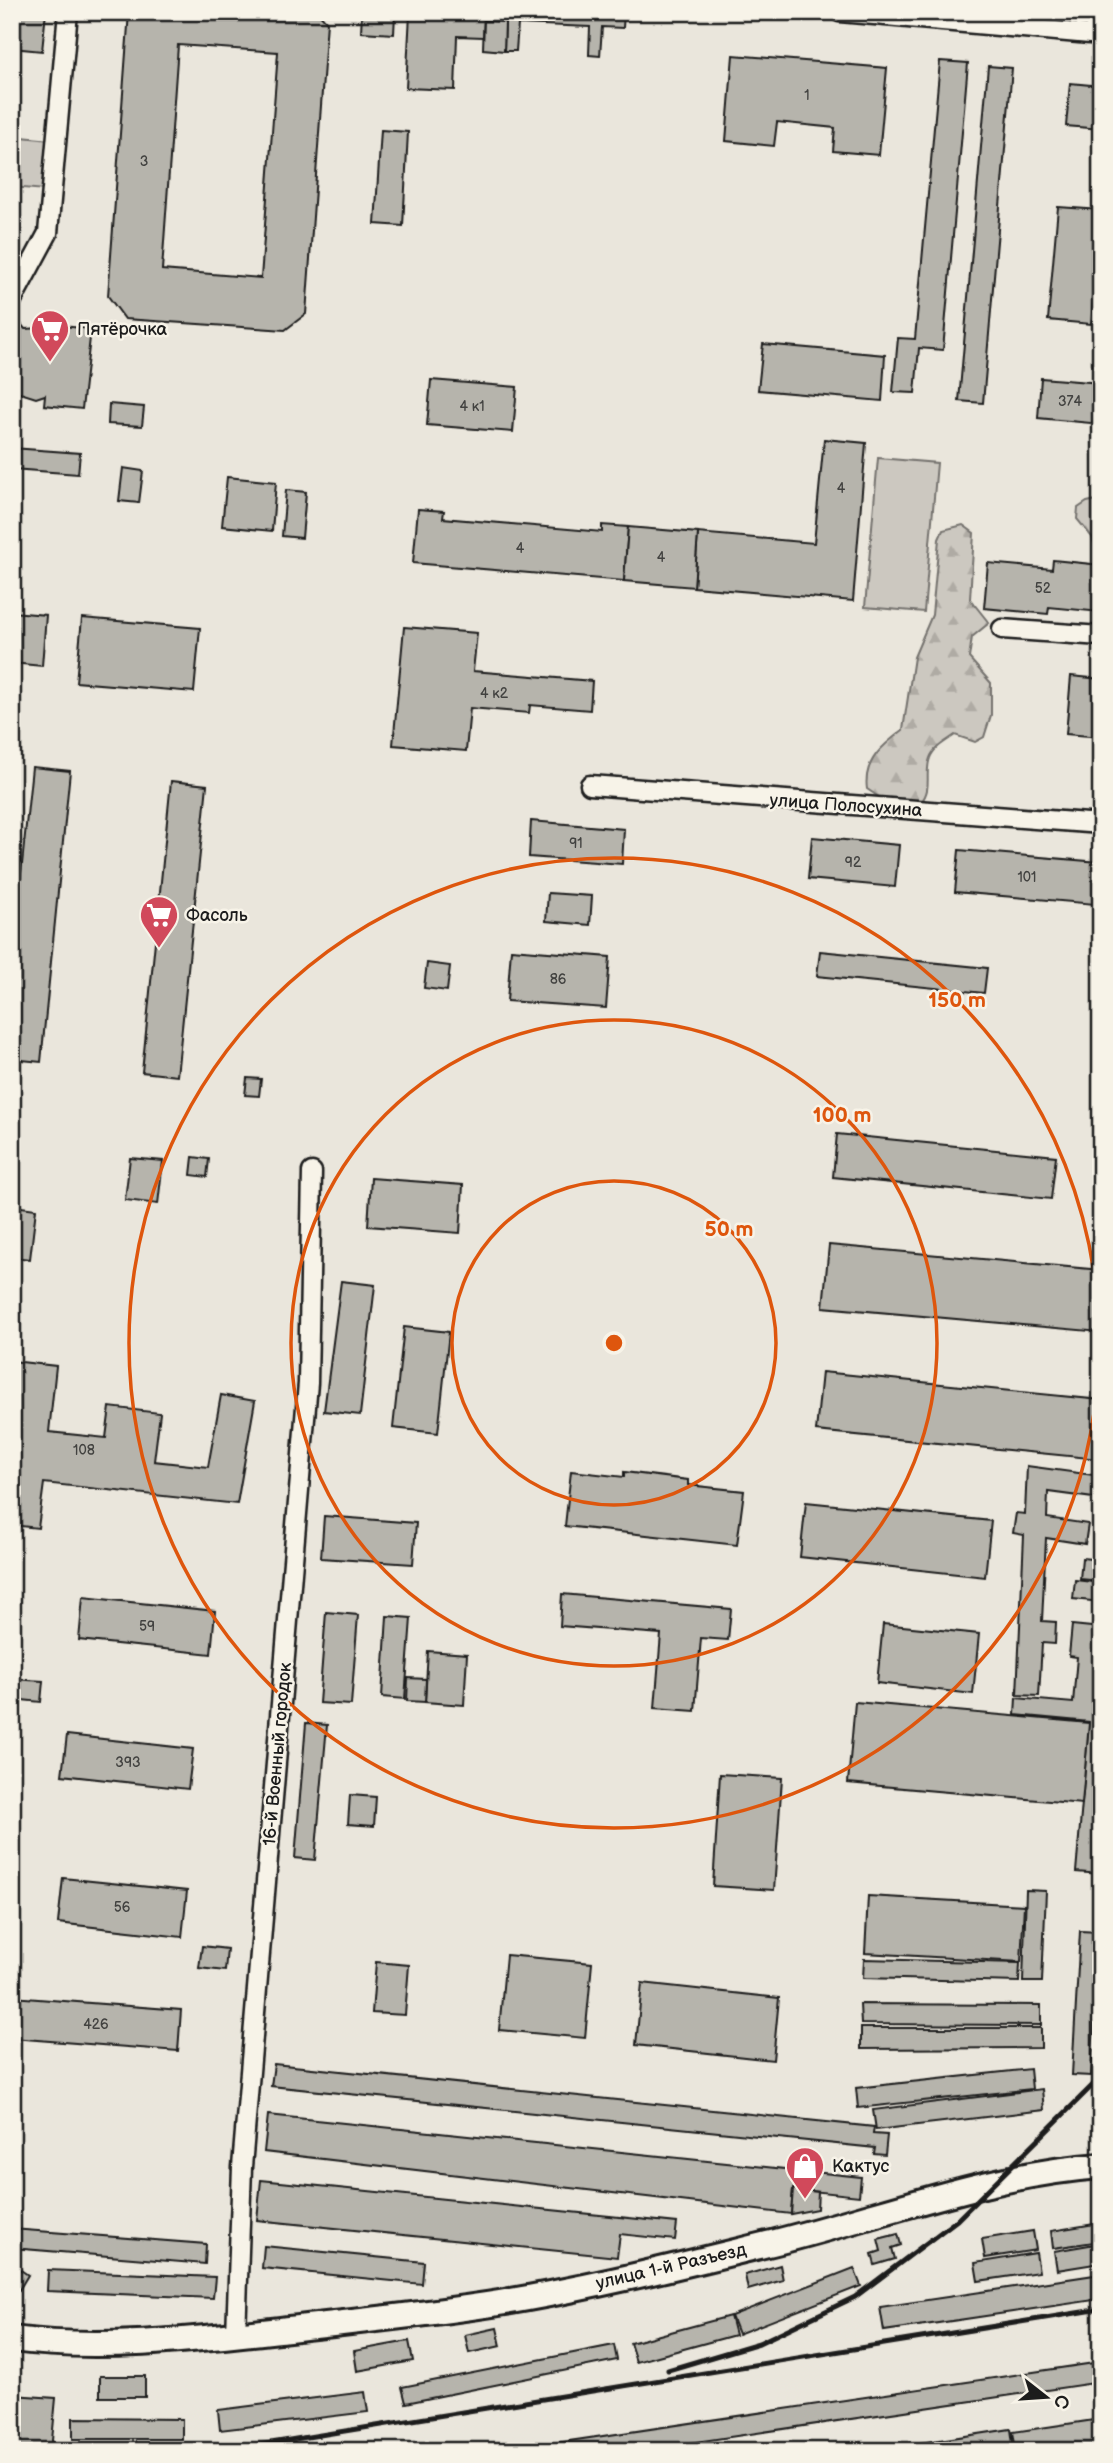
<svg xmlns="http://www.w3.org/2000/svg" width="1113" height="2463" font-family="'Balsamiq Sans',sans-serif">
<defs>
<pattern id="forest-firs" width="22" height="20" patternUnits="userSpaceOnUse" patternTransform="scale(1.75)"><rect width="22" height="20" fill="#ccc8c0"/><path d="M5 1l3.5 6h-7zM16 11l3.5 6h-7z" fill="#afaba4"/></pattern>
</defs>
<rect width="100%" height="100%" fill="#eae6dc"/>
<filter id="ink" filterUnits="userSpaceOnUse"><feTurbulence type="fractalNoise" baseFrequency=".0143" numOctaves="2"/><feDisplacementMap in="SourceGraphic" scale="14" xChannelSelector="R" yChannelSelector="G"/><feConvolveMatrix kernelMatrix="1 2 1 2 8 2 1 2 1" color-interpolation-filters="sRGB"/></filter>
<g filter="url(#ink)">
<g fill="url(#forest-firs)" stroke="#74726e" stroke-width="2">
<polygon points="1101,499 1101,558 1098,557 1092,537 1077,519 1078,508 1087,502"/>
<path d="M963 525 974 533 970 599 989 623 972 637 969 658 991 683V715L984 737 975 742 955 735C947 741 934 747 930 758 924 774 933 788 921 802L885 801 867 789C863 761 883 745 903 730L914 657 932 615 939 539 943 530Z"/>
</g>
<g fill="#ccc8c0" stroke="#74726e" stroke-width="2">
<polygon points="12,136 50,140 45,190 12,187"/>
<polygon points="878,458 937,463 924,612 865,607"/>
</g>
<g fill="#b6b4ac" stroke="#1c1c1c" stroke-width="2" fill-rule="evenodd">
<polygon points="12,12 46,12 42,51 12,48"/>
<path d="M129 12H318L327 22 306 314 285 330 125 319 108 296ZM178 45 278 52 261 278 162 270Z"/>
<polygon points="362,12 395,14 394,34 361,32"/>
<polygon points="459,12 484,12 483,37 457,36 455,90 406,88 410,14 458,17"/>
<polygon points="484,12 624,12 623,28 602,27 600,56 589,55 590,27 518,24 516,51 504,51 505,22 484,21"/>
<polygon points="484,21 505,22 504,51 483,49"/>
<polygon points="733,55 887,68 879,155 833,151 835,128 777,122 774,146 726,141"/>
<polygon points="940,61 968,63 943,350 919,348 915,393 893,392 898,338 915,339"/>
<polygon points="988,66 1012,68 983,403 959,401"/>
<polygon points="1070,83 1101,86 1101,129 1066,126"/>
<polygon points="381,130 408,132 403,226 375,224"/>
<polygon points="1058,207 1101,210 1091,324 1048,320"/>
<polygon points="12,318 16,318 25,329 42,328 52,333 53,325 91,329 82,409 44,405 45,395 36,398 17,392 12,386 12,340 16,336 12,331"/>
<polygon points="763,344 885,355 882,401 758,390"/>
<polygon points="1041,378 1101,383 1101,424 1038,418"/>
<polygon points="431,380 517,387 513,432 427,425"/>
<polygon points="109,404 144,407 142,426 108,424"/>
<polygon points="824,439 866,443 853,601 694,587 698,533 814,543"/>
<polygon points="12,448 80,453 78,474 12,469"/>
<polygon points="123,468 143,471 139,503 119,501"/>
<polygon points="227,477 276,482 272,531 222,526"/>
<polygon points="286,490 306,492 302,538 282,536"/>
<polygon points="418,509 444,511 443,518 602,532 602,525 628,527 624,581 413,563"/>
<polygon points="628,527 698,533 694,587 624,581"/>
<polygon points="1053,560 1101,565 1101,612 1049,607 1048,614 984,608 988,563 1052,569"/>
<polygon points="12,612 46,615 42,666 12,663"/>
<polygon points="82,618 200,628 194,692 76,682"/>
<polygon points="404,627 477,633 473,671 592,681 590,710 530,705 529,713 470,708 466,751 393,745"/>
<polygon points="1071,676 1101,679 1101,737 1066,734"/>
<polygon points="32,767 70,771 41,1062 12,1059 12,961"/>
<polygon points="171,781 207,785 177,1076 142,1072"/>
<polygon points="531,821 624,829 622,864 529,857"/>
<polygon points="812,837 899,845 895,887 808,879"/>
<polygon points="959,850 1099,862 1095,904 955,892"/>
<polygon points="548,893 592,896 590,925 546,921"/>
<polygon points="511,949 610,957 606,1008 507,1001"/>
<polygon points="820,951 987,968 984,993 817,976"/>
<polygon points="427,963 450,966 447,991 424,988"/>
<polygon points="247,1078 261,1079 259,1096 245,1095"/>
<polygon points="837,1134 1056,1156 1051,1199 833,1177"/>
<polygon points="193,1157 209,1159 207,1177 191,1175"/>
<polygon points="130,1158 163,1161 158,1204 125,1200"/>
<polygon points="371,1178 463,1185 460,1233 368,1226"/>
<polygon points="14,1206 36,1209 30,1259 12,1257"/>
<polygon points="829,1245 1101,1270 1101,1332 823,1307"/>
<polygon points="341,1281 375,1285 360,1415 324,1411"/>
<polygon points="404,1327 449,1332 438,1433 393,1428"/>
<polygon points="12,1361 56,1366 49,1432 106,1438 110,1407 160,1413 154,1461 208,1467 221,1395 255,1401 237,1504 44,1483 38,1528 12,1525"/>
<polygon points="822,1372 1101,1400 1099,1459 816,1431"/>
<polygon points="1027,1466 1101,1476 1101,1499 1048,1492 1047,1518 1088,1524 1085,1544 1046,1538 1042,1621 1056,1622 1055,1644 1042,1643 1039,1696 1017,1695 1024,1535 1013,1533 1016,1513 1025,1514"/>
<polygon points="571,1471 624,1477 624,1472 688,1480 688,1485 744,1491 737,1545 565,1526"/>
<polygon points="806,1502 991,1521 985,1577 800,1557"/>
<polygon points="324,1516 416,1523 413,1564 321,1558"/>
<polygon points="1082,1558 1101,1560 1101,1581 1080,1579"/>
<polygon points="1075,1580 1101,1583 1101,1602 1073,1599"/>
<polygon points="562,1594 731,1609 728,1640 701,1638 695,1711 655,1708 661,1634 560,1626"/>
<polygon points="83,1597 215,1611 211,1654 79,1640"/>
<polygon points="326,1612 358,1615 351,1705 319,1703"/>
<polygon points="387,1616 411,1618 405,1699 382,1697"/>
<polygon points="883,1624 979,1634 973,1694 877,1683"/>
<polygon points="1072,1625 1101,1628 1101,1874 1076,1872 1089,1722 1015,1715 1016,1698 1073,1703 1077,1657 1069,1656"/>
<polygon points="428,1651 467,1654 464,1705 425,1702"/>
<polygon points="408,1678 426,1679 425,1702 407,1701"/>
<polygon points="12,1679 43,1681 41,1702 12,1699"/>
<polygon points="855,1702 1089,1723 1082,1804 848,1783"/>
<polygon points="306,1723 327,1725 315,1860 295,1858"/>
<polygon points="67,1735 193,1749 188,1789 62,1775"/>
<polygon points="720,1774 782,1778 774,1890 713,1886"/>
<polygon points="350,1795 376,1797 374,1826 348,1824"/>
<polygon points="63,1878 187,1891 182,1937 58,1923"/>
<polygon points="1026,1890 1046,1891 1042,1982 1023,1982"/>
<polygon points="868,1896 1024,1905 1021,1962 865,1953"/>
<polygon points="1080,1931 1099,1932 1091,2076 1072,2075"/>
<polygon points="202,1946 227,1949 225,1971 199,1968"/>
<polygon points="506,1955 592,1963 585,2038 499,2030"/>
<polygon points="864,1959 1020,1963 1019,1982 863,1978"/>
<polygon points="376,1962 409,1965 405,2015 372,2013"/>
<polygon points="642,1983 779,1998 773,2060 636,2045"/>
<polygon points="12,1997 181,2010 178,2051 12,2038"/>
<polygon points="860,2004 1041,2005 1041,2025 861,2024"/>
<polygon points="861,2028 1041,2028 1041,2048 861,2049"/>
<polygon points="274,2064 874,2127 873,2134 887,2135 885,2155 874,2154 875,2148 271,2086"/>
<polygon points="1030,2069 1032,2089 858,2108 856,2088"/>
<polygon points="1042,2089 1044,2110 876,2130 873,2110"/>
<polygon points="268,2115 861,2177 859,2196 793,2189 791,2214 264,2152"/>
<polygon points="261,2180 677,2223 675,2240 620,2234 617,2257 257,2220"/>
<polygon points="793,2189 818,2192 817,2209 791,2214"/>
<polygon points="1101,2223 1101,2241 1053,2248 1051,2231"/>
<polygon points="12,2229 206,2244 205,2264 12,2248"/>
<polygon points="1033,2231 1036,2250 985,2258 982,2239"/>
<polygon points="898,2234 901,2245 892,2248 895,2259 875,2265 872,2254 881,2251 878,2239"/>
<polygon points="1101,2243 1101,2263 1057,2270 1054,2251"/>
<polygon points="264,2246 424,2262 422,2284 262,2268"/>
<polygon points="1036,2253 1039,2272 978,2281 975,2263"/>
<polygon points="12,2264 28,2275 19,2290 12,2284"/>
<polygon points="780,2265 783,2280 748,2290 745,2275"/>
<polygon points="854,2268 861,2286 738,2334 731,2316"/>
<polygon points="48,2270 215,2277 213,2298 47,2291"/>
<polygon points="1101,2274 1101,2299 884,2331 880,2307"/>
<polygon points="730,2316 735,2335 636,2362 630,2343"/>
<polygon points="497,2328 501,2346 469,2353 465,2335"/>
<polygon points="409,2341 413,2361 357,2371 354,2351"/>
<polygon points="614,2345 617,2360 406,2403 402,2387"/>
<polygon points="1101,2362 1101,2382 635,2451 502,2451"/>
<rect x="100" y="2376" width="45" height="21"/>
<polygon points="365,2392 368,2412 220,2430 218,2410"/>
<polygon points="12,2395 56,2398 51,2451 12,2451"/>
<polygon points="73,2418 182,2419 182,2439 73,2439"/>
<polygon points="1101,2419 1101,2446 1066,2451 1016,2451 1013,2432"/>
<polygon points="1011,2429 1014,2451 868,2451"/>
</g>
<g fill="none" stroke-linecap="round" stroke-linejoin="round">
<g stroke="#1c1c1c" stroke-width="23">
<g id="minor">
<polyline points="840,12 1101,35"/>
<polyline points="12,300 48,233 68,12"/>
<polyline points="1002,629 1101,636"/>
<polyline points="590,785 1101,824"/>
<polyline points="236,2335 242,2167 308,1383 312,1172"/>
</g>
</g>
<g stroke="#1c1c1c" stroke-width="30">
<path id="secondary" d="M12 2339C103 2351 199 2339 289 2329 359 2321 430 2314 499 2303 592 2288 685 2264 776 2242 884 2215 989 2174 1101 2166"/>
</g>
<use href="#minor" stroke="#f7f3e8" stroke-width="18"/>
<use href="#secondary" stroke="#f7f3e8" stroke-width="24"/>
<g stroke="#1c1c1c" stroke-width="5">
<polyline points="668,2370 759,2343 855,2297 957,2220 1101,2077"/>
<polyline points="221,2451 1101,2309"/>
</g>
</g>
</g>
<g fill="none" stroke="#de560d" stroke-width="3.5">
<circle cx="614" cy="1343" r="162"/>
<circle cx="614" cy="1343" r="323"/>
<circle cx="614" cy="1343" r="485"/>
</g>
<defs>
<g id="supermarket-pin" transform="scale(2.0125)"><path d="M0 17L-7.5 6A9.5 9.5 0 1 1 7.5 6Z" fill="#d1495b" stroke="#f7f3e8"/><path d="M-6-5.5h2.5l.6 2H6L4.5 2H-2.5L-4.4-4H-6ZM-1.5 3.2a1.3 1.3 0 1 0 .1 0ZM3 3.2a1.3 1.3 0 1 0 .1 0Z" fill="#fff"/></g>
<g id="shop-pin" transform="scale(2.0125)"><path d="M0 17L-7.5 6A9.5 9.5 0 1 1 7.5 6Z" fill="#d1495b" stroke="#f7f3e8"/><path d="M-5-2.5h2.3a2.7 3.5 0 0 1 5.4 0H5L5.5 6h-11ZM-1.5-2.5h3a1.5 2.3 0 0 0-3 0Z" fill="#fff"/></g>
</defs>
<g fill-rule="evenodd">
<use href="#supermarket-pin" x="50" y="329"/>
<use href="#supermarket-pin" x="159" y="915"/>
<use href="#shop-pin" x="805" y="2166"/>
</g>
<g text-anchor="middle" stroke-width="5" stroke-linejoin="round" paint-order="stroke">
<g font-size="14" fill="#424240">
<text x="807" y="100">1</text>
<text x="144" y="166">3</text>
<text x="1070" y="406">374</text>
<text x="472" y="411">4 к1</text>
<text x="841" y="493">4</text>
<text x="520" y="553">4</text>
<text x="661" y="562">4</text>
<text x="1043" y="593">52</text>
<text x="494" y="698">4 к2</text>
<text x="576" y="848">91</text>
<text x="853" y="867">92</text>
<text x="1027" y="882">101</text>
<text x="558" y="984">86</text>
<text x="84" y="1455">108</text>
<text x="147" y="1631">59</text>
<text x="128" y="1767">393</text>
<text x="122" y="1912">56</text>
<text x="96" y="2029">426</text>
</g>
<g font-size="18" fill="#1c1c1c" stroke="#f7f3e8" text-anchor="start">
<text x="77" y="335">Пятёрочка</text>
<text x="186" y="921">Фасоль</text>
<text x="832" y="2172">Кактус</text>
</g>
<g font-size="18" fill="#1c1c1c" stroke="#f7f3e8">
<text transform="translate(846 805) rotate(4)" y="6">улица Полосухина</text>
<text transform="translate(277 1754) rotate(-85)" y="6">16-й Военный городок</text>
<text transform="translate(671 2266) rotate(-13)" y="6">улица 1-й Разъезд</text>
</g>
</g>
<circle cx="614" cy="1343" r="10" fill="#de560d" stroke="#f7f3e8" stroke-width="3.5"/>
<g font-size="21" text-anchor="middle" font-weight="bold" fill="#de560d" stroke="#f7f3e8" stroke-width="5" stroke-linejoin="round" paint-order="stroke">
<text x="957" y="1007">150 m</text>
<text x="842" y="1122">100 m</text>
<text x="729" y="1236">50 m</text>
</g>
<rect width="1113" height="2463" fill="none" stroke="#f7f3e8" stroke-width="42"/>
<rect x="21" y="21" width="1071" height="2421" fill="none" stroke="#1c1c1c" stroke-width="2.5" filter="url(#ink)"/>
<g transform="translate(1046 2397) rotate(107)" stroke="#f7f3e8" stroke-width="5" paint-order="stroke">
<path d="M0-5L12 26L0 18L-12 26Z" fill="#1c1c1c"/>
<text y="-10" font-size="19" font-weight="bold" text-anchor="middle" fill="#1c1c1c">С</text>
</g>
</svg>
